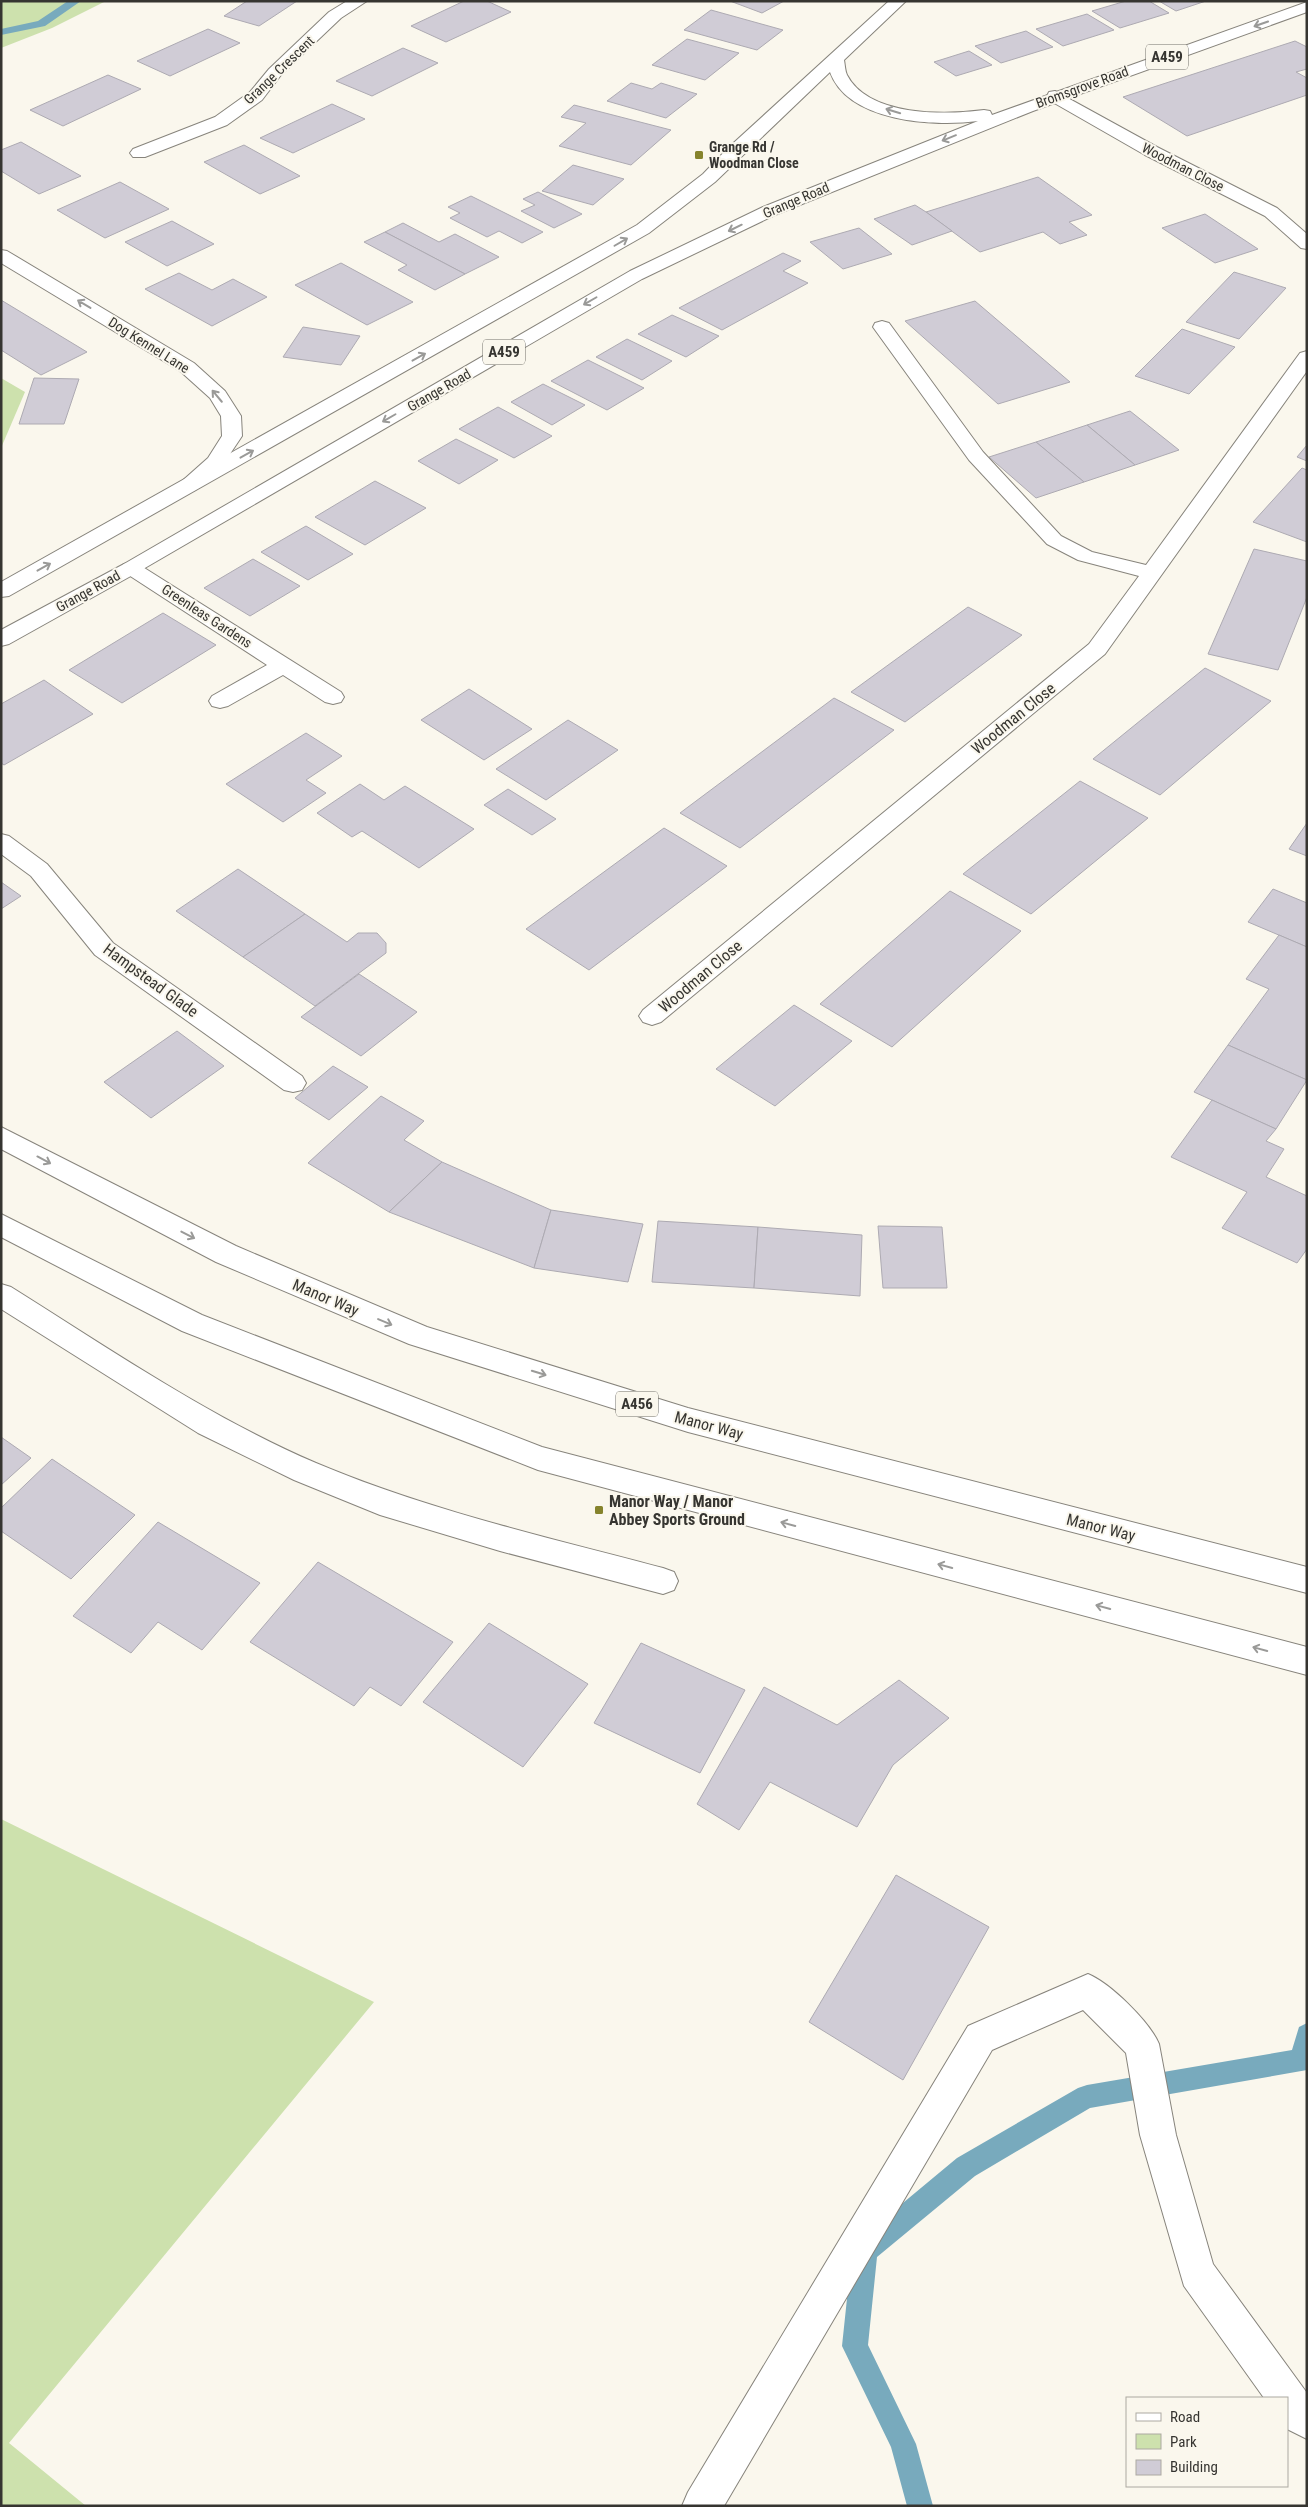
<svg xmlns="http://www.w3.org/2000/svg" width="1308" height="2507" font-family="'Roboto Condensed',sans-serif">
<rect width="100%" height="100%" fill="#faf7ed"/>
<g fill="#cde1ad">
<polygon points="1,1 106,1 52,28 1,48"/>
<polygon points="1,378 25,392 1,448"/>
<polygon points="1,1819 374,2002 9,2443 86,2506 1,2506"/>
</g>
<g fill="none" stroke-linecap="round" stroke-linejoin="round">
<g fill="#78aabd" fill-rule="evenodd">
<polygon points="68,1 81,1 45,26 1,35 1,29 38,21"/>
<polygon points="1307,2023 1307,2070 1090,2108 975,2176 877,2257 868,2345 916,2444 933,2506 907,2506 891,2447 842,2346 852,2251 856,2242 957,2158 1078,2088 1087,2085 1292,2050 1299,2027"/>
</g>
</g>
<g fill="#d0ccd6" stroke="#adaab2">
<polygon points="247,1 297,1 259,26 224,16"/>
<polygon points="464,1 487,1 511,12 446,42 411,26"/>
<polygon points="730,1 784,1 762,13"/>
<polygon points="1126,1 1149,1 1169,13 1120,28 1092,11"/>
<polygon points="1159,1 1206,1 1176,11"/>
<polygon points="711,10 783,30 757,50 684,30"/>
<polygon points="1087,14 1114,30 1063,46 1036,29"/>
<polygon points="208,29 240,43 170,76 137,61"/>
<polygon points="1026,31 1053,47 1001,63 975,46"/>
<polygon points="687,39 739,53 705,80 652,65"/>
<polygon points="1295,41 1307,47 1307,69 1296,72 1307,78 1307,95 1187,136 1123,97"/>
<polygon points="403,48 438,63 372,96 336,81"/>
<polygon points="969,51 992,65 956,76 934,62"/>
<polygon points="108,75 141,89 63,126 30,110"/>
<polygon points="631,83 652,89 661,83 697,94 666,118 607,101"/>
<polygon points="332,104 365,119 293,153 260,138"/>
<polygon points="574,105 671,130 631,165 559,146 586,123 561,117"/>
<polygon points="21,142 81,176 39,194 1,171 1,150"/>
<polygon points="244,145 300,176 260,194 204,162"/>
<polygon points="573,165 624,179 593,205 542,191"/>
<polygon points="1038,177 1092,215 1069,222 1087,235 1060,244 1043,232 980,252 926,212"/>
<polygon points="120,182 169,209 105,238 57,210"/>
<polygon points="538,192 582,214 554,228 521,211 535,205 523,199"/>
<polygon points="471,196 543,232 522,243 499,231 487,237 450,218 460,213 448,207"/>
<polygon points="915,205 926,212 952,231 912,245 874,219"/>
<polygon points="1205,214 1258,249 1215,263 1162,228"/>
<polygon points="172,221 214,244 167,266 125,242"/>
<polygon points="403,223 439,242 455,234 499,257 465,274 385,232"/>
<polygon points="859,228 892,254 843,269 810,242"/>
<polygon points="385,232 465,274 435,290 398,270 407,265 364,242"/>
<polygon points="783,253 801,261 783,271 808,283 722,330 679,308"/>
<polygon points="341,263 413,302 367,325 295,285"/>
<polygon points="1234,272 1286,288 1239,339 1186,322"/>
<polygon points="179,273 212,290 233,279 267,297 212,326 145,289"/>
<polygon points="1,300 87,352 41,375 1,350"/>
<polygon points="975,301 1070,382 998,404 905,321"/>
<polygon points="672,315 719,336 686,357 638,334"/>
<polygon points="303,327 360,336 341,365 283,357"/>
<polygon points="1182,329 1235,347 1189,394 1135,376"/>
<polygon points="627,339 672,361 642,380 596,357"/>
<polygon points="588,360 644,388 607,410 551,381"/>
<polygon points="34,378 79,379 64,424 19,424"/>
<polygon points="543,384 585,405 552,425 511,402"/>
<polygon points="498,407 552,436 514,458 459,429"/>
<polygon points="1130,411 1179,450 1135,465 1087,425"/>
<polygon points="1087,425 1135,465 1084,482 1036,442"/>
<polygon points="456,439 498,460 459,484 418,461"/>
<polygon points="1036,442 1084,482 1036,498 989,457"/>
<polygon points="1307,445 1307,461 1297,457"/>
<polygon points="1302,468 1307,470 1307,542 1253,522"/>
<polygon points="375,481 426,508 365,545 315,517"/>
<polygon points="306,526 353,554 308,580 261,552"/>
<polygon points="1254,549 1307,561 1307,597 1278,670 1208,654"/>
<polygon points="253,559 300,586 250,616 204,588"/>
<polygon points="968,607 1022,635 905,722 851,692"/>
<polygon points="163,613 216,645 122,703 69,670"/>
<polygon points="1205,668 1271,701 1160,795 1093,759"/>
<polygon points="44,680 93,714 4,765 1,763 1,704"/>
<polygon points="469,689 532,729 484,760 421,720"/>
<polygon points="834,698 894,730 740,848 680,813"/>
<polygon points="568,720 618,750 546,800 496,769"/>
<polygon points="306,733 342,756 306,780 326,793 283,822 226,784"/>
<polygon points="1080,781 1148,818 1031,914 963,874"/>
<polygon points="360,784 384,800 405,786 474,829 419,868 362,831 352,837 317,813"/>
<polygon points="508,789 556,819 532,835 484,805"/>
<polygon points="1307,823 1307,856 1289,849"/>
<polygon points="664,828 727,866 589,970 526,929"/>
<polygon points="238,869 305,914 243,957 176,911"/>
<polygon points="1,882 21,896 1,909"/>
<polygon points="1273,889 1307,903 1307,947 1248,922"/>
<polygon points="950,891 1021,931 892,1047 820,1004"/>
<polygon points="305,914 347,942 358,933 377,933 386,943 386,953 315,1006 243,957"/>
<polygon points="1279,935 1307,947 1307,1080 1228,1045 1269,989 1246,979"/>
<polygon points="359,974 417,1012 361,1056 301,1017"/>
<polygon points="794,1005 852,1041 775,1106 716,1069"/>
<polygon points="177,1031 224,1066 151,1118 104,1082"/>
<polygon points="1228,1045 1307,1080 1276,1129 1194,1092"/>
<polygon points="333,1066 368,1087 329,1120 295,1098"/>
<polygon points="381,1096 424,1121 404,1140 442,1162 389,1212 308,1163"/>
<polygon points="1212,1100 1276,1129 1266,1141 1284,1149 1266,1177 1307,1196 1307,1249 1297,1263 1222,1228 1247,1192 1171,1157"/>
<polygon points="442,1162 551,1210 534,1268 389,1212"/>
<polygon points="551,1210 643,1224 628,1282 534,1268"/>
<polygon points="658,1221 758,1227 754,1288 652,1282"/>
<polygon points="878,1226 942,1227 947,1288 883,1288"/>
<polygon points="758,1227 862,1235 860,1296 754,1288"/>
<polygon points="1,1437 31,1458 1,1485"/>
<polygon points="52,1459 135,1515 71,1579 1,1531 1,1508"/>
<polygon points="158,1522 260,1583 202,1650 158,1622 131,1653 73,1616"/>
<polygon points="318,1562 453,1642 401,1706 370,1687 354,1706 250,1642"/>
<polygon points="489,1623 588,1684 523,1767 423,1702"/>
<polygon points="641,1643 745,1690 700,1773 594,1723"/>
<polygon points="899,1680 949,1718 893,1765 857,1827 770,1782 739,1830 697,1804 764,1687 837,1725"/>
<polygon points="896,1875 989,1927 903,2080 809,2022"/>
</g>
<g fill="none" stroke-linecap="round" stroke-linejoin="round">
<g stroke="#87847c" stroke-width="2">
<g id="minor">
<polygon points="347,1 367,1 341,18 281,75 262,100 227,125 145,157 133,157 130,153 133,149 215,117 250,92 269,69 329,12"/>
<polygon points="1055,91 1157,147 1277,208 1307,234 1307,249 1301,248 1265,216 1145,155 1049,100 1047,96 1049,92"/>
<polygon points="1,250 7,251 194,363 225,391 241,416 242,436 222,466 195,490 188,492 181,490 178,486 181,482 208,458 222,436 221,416 210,398 180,371 1,263"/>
<polygon points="882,321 889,323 983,452 1061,536 1092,552 1146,565 1300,353 1307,351 1307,371 1105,654 661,1022 652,1025 643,1022 639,1016 643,1010 1089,644 1139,576 1078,560 1047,544 969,460 873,327 875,323"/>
<polygon points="131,562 138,564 341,692 344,697 341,702 333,704 325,702 283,675 228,706 220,708 212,706 209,701 212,696 267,665 124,572 120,568 124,564"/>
<polygon points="1,834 9,836 47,864 113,943 302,1076 306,1083 302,1090 293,1092 284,1090 95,955 31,876 1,854"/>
<path d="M1 1284 11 1287C110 1349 207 1416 316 1463 427 1510 546 1537 663 1568L674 1572 678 1581 674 1590 663 1594 500 1551 380 1515 294 1480 198 1433 1 1309Z"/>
<path d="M1088 1974C1110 1983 1150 2022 1159 2044L1176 2135 1213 2264 1307 2393V2439L1287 2429V2398H1264L1184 2286 1140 2135 1126 2053 1083 2010 992 2050 724 2506H682L688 2492 968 2026Z"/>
</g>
</g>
<g stroke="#87847c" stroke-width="2">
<path id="major" d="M889 1H906L844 60C845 65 845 71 847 75 869 117 945 115 984 110L990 111 992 115 1307 2V12L1033 111 775 215 642 279 138 572 9 644 1 646V630L124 564 630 271 763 207 978 121C934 127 848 122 830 72L715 182 649 233 9 596 1 597V582L637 225 703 174 728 148Z"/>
</g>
<g stroke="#87847c" stroke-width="2">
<g id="highway">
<polygon points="1,1127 236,1246 427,1327 688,1408 1307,1567 1307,1593 688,1432 409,1344 216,1262 1,1149"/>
<polygon points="1,1214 202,1315 542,1447 1307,1647 1307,1675 538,1470 182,1331 1,1237"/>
</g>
</g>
<use href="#minor" fill="#fff" fill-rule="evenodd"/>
<use href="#major" fill="#fff" fill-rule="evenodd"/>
<use href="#highway" fill="#fff" fill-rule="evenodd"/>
</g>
<defs><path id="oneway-shaft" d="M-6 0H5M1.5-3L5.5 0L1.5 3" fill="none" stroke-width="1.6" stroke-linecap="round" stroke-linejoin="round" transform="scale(1.25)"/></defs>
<g stroke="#9a9a98">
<use href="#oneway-shaft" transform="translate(1261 24) rotate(161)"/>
<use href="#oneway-shaft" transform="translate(893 111) rotate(-163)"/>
<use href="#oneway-shaft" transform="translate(949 138) rotate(158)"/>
<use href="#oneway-shaft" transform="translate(735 228) rotate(154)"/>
<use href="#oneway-shaft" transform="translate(621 242) rotate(-30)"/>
<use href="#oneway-shaft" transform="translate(590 301) rotate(150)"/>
<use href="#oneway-shaft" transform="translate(84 304) rotate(-149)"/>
<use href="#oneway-shaft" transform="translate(419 357) rotate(-29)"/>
<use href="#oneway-shaft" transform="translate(217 396) rotate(-130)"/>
<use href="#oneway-shaft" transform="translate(389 418) rotate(150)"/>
<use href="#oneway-shaft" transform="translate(247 454) rotate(-29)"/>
<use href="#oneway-shaft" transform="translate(44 567) rotate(-29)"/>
<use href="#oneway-shaft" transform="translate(44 1160) rotate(28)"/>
<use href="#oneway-shaft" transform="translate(188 1235) rotate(27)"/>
<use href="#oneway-shaft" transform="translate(385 1322) rotate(23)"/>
<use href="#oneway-shaft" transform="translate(539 1373) rotate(17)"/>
<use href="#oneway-shaft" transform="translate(788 1524) rotate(-165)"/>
<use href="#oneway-shaft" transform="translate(945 1566) rotate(-165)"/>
<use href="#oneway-shaft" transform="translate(1103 1607) rotate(-165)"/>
<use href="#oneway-shaft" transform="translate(1260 1649) rotate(-165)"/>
</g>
<g fill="#85832c" stroke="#faf7ed" stroke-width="2">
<rect x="694" y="150" width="10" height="10" rx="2.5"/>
<rect x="594" y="1505" width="10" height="10" rx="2.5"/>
</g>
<g text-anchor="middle" stroke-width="4" stroke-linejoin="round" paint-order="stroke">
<g font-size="14" fill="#363531" stroke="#faf7ed">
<text transform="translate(279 70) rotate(-44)" y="5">Grange Crescent</text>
<text transform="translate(1082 87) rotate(-20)" y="5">Bromsgrove Road</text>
<text transform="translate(1183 167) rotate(27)" y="5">Woodman Close</text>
<text transform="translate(796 200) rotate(-23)" y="5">Grange Road</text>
<text transform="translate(149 345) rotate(32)" y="5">Dog Kennel Lane</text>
<text transform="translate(439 390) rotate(-30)" y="5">Grange Road</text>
<text transform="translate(88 591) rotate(-29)" y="5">Grange Road</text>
<text transform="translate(207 616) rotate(33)" y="5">Greenleas Gardens</text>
</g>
<g font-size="14" font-weight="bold" fill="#363531" stroke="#faf7ed" text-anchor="start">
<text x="709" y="152">Grange Rd /<tspan x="709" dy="16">Woodman Close</tspan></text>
</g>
<g fill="#faf7ed" stroke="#716f69" stroke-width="1">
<rect x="1146" y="44.5" width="42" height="25" rx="4"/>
<rect x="483" y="339.5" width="42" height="25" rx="4"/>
<rect x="616" y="1391.5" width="42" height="25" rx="4"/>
</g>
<g font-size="15" font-weight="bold" fill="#363531">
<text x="1167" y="62">A459</text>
<text x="504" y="357">A459</text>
<text x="637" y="1409">A456</text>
</g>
<g font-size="16" fill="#363531" stroke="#faf7ed">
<text transform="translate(1013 718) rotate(-39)" y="6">Woodman Close</text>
<text transform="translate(700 976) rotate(-40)" y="6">Woodman Close</text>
<text transform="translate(151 980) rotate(36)" y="6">Hampstead Glade</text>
<text transform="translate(326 1297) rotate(23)" y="6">Manor Way</text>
<text transform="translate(709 1425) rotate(15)" y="6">Manor Way</text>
<text transform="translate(1101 1527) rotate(14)" y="6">Manor Way</text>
</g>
<g font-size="16" font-weight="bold" fill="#363531" stroke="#faf7ed" text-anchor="start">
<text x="609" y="1507">Manor Way / Manor<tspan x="609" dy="18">Abbey Sports Ground</tspan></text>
</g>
</g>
<rect width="1308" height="2507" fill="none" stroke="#363531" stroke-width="5"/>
<rect x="1126" y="2397" width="162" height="90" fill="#faf7ed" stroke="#aca9a2"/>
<rect x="1136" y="2413" width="25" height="8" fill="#ffffff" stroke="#aca9a2"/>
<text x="1170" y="2422" font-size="15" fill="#363531">Road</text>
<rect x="1136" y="2434" width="25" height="15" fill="#cde1ad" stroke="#aca9a2"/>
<text x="1170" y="2447" font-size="15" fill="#363531">Park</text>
<rect x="1136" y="2460" width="25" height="15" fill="#d0ccd6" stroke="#aca9a2"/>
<text x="1170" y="2472" font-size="15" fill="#363531">Building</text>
</svg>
